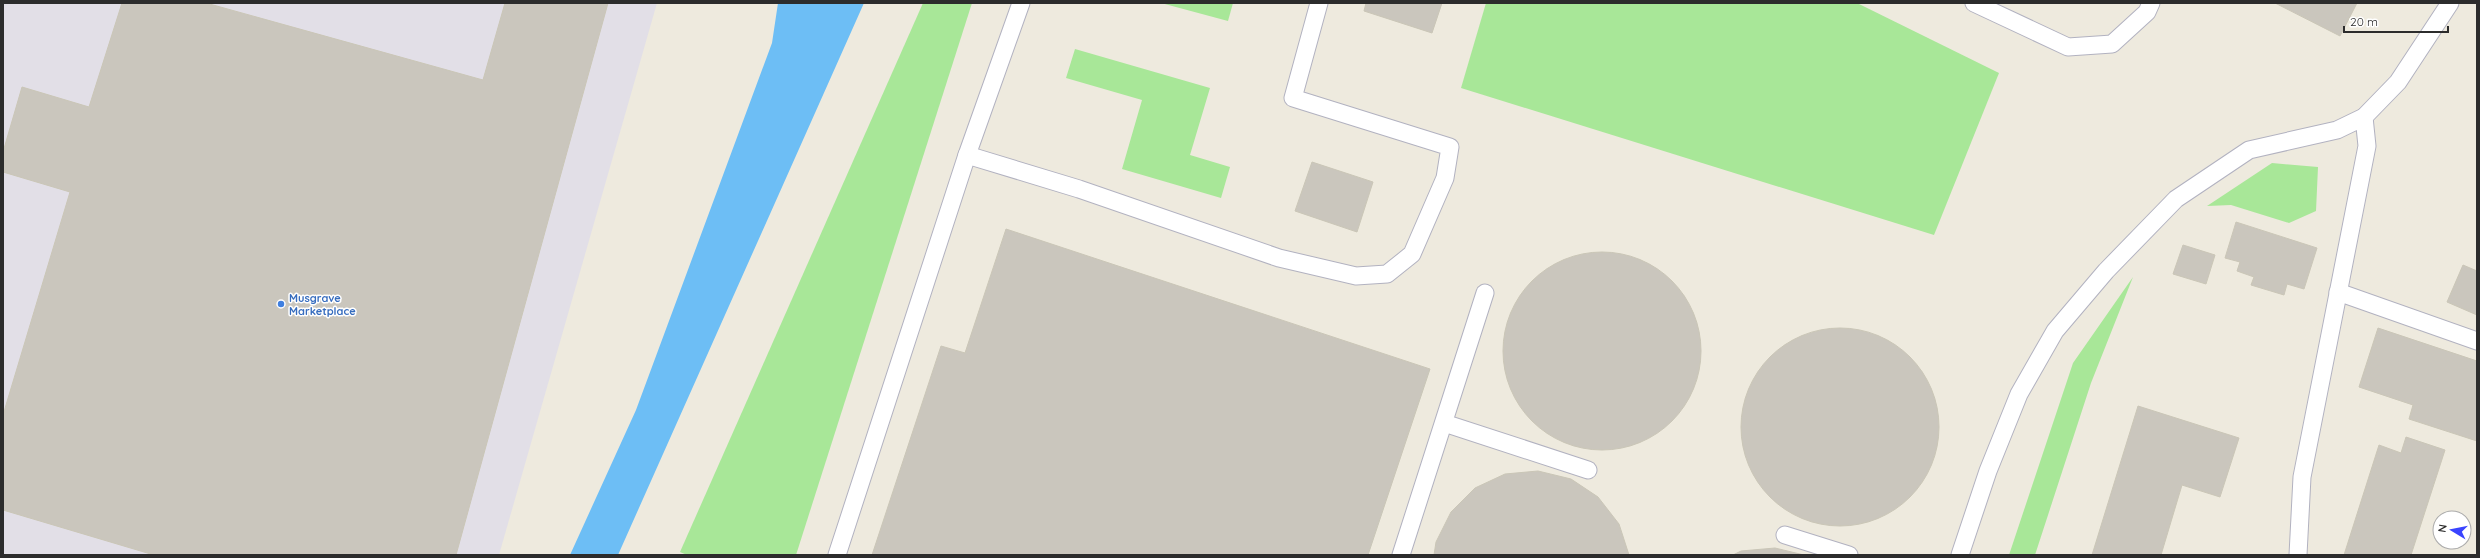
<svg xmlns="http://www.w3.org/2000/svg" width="2480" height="558" font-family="Quicksand,sans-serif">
<rect width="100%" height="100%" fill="#eeeade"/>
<polygon fill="#e2dfe7" points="3,3 657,3 499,555 3,555"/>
<g fill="#a8e798">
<polygon points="923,3 972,3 796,555 687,555 680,552"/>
<polygon points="1161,3 1233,3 1228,21"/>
<polygon points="1486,3 1857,3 1999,73 1934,235 1461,88"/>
<polygon points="1075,49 1210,88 1190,155 1230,167 1221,198 1122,169 1142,100 1066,78"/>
<polygon points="2272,163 2318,167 2316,211 2289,223 2231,205 2207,206"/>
<polygon points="2133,277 2091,383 2035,555 2009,555 2073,363"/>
</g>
<polygon fill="#6dbef5" points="778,3 864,3 618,555 570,555 636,410 772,43"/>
<g fill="#cac6bd" stroke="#cac6b7">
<polygon points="122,3 206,3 483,80 505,3 608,3 456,555 154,555 3,510 3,415 70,192 3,172 3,152 22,87 89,107"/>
<polygon points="1366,3 1442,3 1432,33 1364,11"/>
<polygon points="2275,3 2357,3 2340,36"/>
<polygon points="1312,162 1373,182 1357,232 1295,211"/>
<polygon points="2236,222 2317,248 2304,289 2287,284 2284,295 2251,285 2254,277 2237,271 2240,262 2225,258"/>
<polygon points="1006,229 1430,369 1368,555 872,555 941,346 965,353"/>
<polygon points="2183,245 2215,255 2206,284 2173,274"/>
<circle cx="1602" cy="351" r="99"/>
<polygon points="2463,265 2477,271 2477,315 2447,302"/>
<polygon points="2378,328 2477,361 2477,441 2409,419 2413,405 2359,387"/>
<circle cx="1840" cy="427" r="99"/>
<polygon points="2138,406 2239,438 2220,497 2182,485 2161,555 2092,555"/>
<polygon points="2406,437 2445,450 2411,555 2344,555 2379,445 2401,453"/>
<polygon points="1538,471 1571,479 1598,497 1619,524 1629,555 1434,555 1436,542 1451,512 1475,488 1505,474"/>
<polygon points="1775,548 1804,555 1733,555 1741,551"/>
</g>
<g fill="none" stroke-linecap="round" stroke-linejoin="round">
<g stroke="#b2b2c0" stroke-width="19">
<g id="lane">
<polyline points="1974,3 2068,47 2112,44 2147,12 2151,3"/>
<polyline points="967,155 1079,189 1279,258 1356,276 1387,274 1412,254 1445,178 1450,147 1293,98 1319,3"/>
<polyline points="2338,292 2477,341"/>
<polyline points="1444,423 1588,470"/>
<polyline points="1785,535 1849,555"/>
<polyline points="837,555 967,155 1021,3"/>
<polyline points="1401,555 1485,293"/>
<polyline points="1960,555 1988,471 2019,394 2055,331 2106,271 2176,199 2249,150 2337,130 2364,117 2398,82 2450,3"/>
<polyline points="2298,555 2302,477 2367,146 2364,117"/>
</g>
</g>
<use href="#lane" stroke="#fff" stroke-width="17"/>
</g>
<circle fill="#3f7fe0" stroke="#fff" stroke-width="1.5" cx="281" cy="304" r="4"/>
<g text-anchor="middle" stroke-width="3" stroke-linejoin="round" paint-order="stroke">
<g font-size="11" font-weight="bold" fill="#366cbe" stroke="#fff" text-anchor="start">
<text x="289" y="302">Musgrave<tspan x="289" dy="13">Marketplace</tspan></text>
</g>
</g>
<rect width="2480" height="558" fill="none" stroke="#2c2c2c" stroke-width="8"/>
<g transform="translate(2452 530) rotate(280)"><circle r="19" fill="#ffffff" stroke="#ababab"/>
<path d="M0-3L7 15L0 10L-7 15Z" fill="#3a44ff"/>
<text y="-6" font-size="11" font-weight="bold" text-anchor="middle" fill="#2c2c2c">N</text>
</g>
<path d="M2344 26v6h104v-6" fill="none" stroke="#2c2c2c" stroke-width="2"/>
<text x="2350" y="26" font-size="12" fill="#2c2c2c" stroke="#ffffff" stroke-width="3" paint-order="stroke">20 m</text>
</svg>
